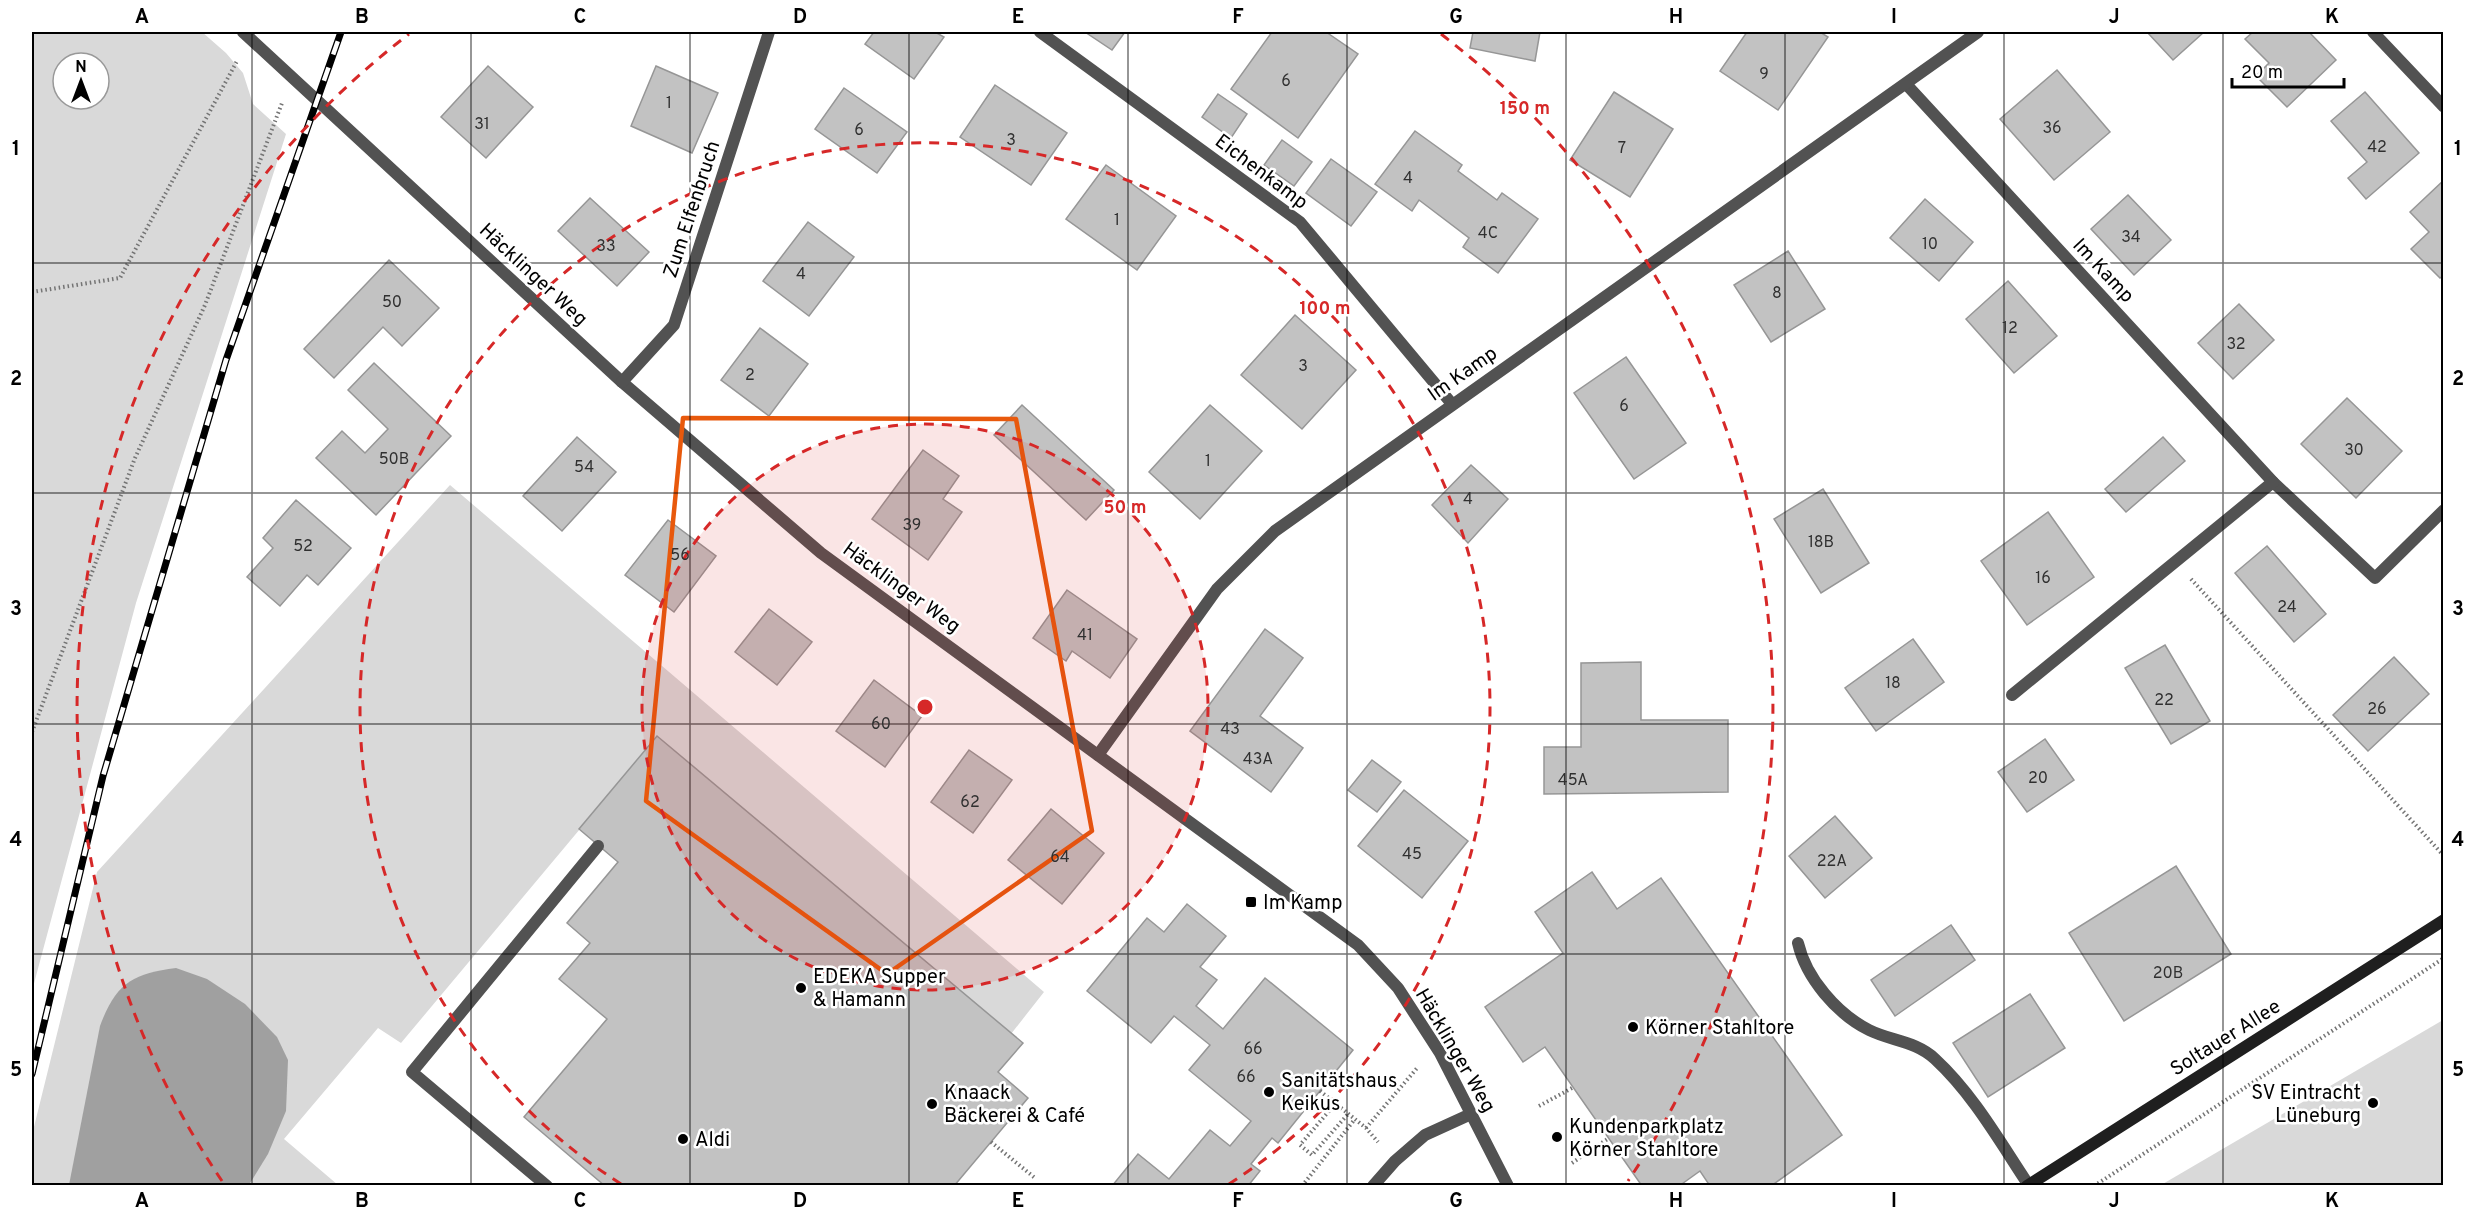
<svg xmlns="http://www.w3.org/2000/svg" width="2475" height="1217" font-family="Overpass,sans-serif">
<rect width="100%" height="100%" fill="#fff"/>
<g fill="#d9d9d9" fill-rule="evenodd">
<path d="M32 32H202L226 53 243 73 253 104 286 134 136 603 32 991ZM63 63H99V99H63Z"/>
<polygon points="450,485 1044,992 1011,1034 657,737 401,1043 378,1028 284,1139 338,1185 32,1186 32,1135 97,872"/>
<polygon points="2443,1020 2443,1185 2161,1185"/>
</g>
<path fill="#a0a0a0" d="M176 968 207 979 245 1004 277 1037 288 1060 286 1111 268 1154 249 1185H69L100 1026C116 983 132 974 176 968Z"/>
<g fill="#c2c2c2" stroke="#969696" stroke-width="1.5">
<polygon points="874,32 935,32 944,37 914,79 865,44"/>
<polygon points="1085,32 1125,32 1112,50"/>
<polygon points="1272,32 1326,32 1358,54 1298,138 1231,89"/>
<polygon points="1473,32 1540,32 1535,61 1470,48"/>
<polygon points="1747,32 1820,32 1828,37 1778,110 1720,71"/>
<polygon points="2147,32 2204,32 2173,60"/>
<polygon points="2253,32 2309,32 2336,60 2287,107 2256,76 2269,63 2245,39"/>
<polygon points="488,66 533,107 486,158 441,117"/>
<polygon points="656,66 718,93 692,153 631,126"/>
<polygon points="2057,70 2110,132 2054,180 2000,119"/>
<polygon points="995,85 1067,133 1031,185 960,137"/>
<polygon points="844,88 907,132 877,173 815,129"/>
<polygon points="1614,92 1673,129 1630,197 1570,160"/>
<polygon points="2365,92 2419,153 2366,199 2348,178 2367,162 2331,121"/>
<polygon points="1218,94 1247,114 1231,138 1202,117"/>
<polygon points="1415,131 1462,165 1458,171 1497,200 1502,193 1538,219 1498,273 1463,247 1469,238 1419,200 1412,211 1375,184"/>
<polygon points="1282,140 1312,162 1294,186 1264,165"/>
<polygon points="1331,159 1377,192 1351,226 1306,193"/>
<polygon points="1106,165 1176,216 1137,270 1066,219"/>
<polygon points="2444,180 2444,275 2440,278 2411,249 2429,232 2410,212"/>
<polygon points="2128,195 2171,240 2134,275 2091,229"/>
<polygon points="590,198 649,252 617,286 558,231"/>
<polygon points="1925,199 1973,242 1939,281 1890,238"/>
<polygon points="808,222 854,257 809,316 763,281"/>
<polygon points="1788,251 1825,309 1771,342 1734,285"/>
<polygon points="389,260 439,308 402,346 383,327 334,378 304,349"/>
<polygon points="2008,281 2057,336 2014,373 1966,319"/>
<polygon points="2239,304 2274,340 2233,379 2198,343"/>
<polygon points="1295,315 1356,370 1302,429 1241,375"/>
<polygon points="760,328 808,364 769,416 721,380"/>
<polygon points="1626,357 1686,443 1634,479 1574,393"/>
<polygon points="374,363 451,436 376,515 316,458 342,431 365,453 388,429 348,390"/>
<polygon points="2347,398 2402,451 2356,498 2301,444"/>
<polygon points="1022,405 1114,490 1086,520 994,435"/>
<polygon points="1210,405 1262,451 1200,519 1149,472"/>
<polygon points="577,437 616,472 562,531 523,496"/>
<polygon points="2163,437 2185,461 2126,512 2105,489"/>
<polygon points="923,450 959,476 943,499 962,512 928,560 872,519"/>
<polygon points="1471,465 1508,499 1468,543 1432,505"/>
<polygon points="1823,489 1869,563 1821,593 1774,519"/>
<polygon points="296,500 351,548 318,585 307,575 280,606 247,577 273,548 263,538"/>
<polygon points="2048,512 2094,577 2027,625 1981,561"/>
<polygon points="668,520 716,556 674,612 625,575"/>
<polygon points="2267,546 2326,614 2294,642 2235,573"/>
<polygon points="1067,590 1137,639 1110,678 1072,651 1066,661 1033,638"/>
<polygon points="769,609 812,642 777,685 735,652"/>
<polygon points="1265,629 1303,658 1260,716 1303,748 1271,792 1190,731"/>
<polygon points="1913,639 1944,682 1876,731 1845,688"/>
<polygon points="2165,645 2210,721 2171,744 2125,668"/>
<polygon points="2394,657 2429,694 2368,751 2333,715"/>
<polygon points="1641,662 1641,720 1728,720 1728,792 1544,794 1544,747 1581,747 1581,663"/>
<polygon points="874,680 922,716 885,767 836,731"/>
<polygon points="657,736 1023,1043 998,1072 1028,1098 954,1186 605,1186 524,1117 607,1019 559,979 590,943 567,923 618,862 579,829"/>
<polygon points="2045,739 2074,780 2027,812 1998,772"/>
<polygon points="969,750 1012,780 973,833 931,802"/>
<polygon points="1372,760 1401,782 1377,812 1348,790"/>
<polygon points="1404,790 1468,841 1422,898 1358,846"/>
<polygon points="1051,809 1104,853 1062,904 1008,860"/>
<polygon points="1835,816 1872,858 1825,898 1789,856"/>
<polygon points="2176,866 2231,954 2124,1021 2069,933"/>
<polygon points="1592,872 1617,909 1661,878 1842,1135 1771,1186 1710,1186 1700,1171 1679,1186 1642,1186 1545,1047 1523,1062 1485,1007 1563,953 1535,912"/>
<polygon points="1187,904 1226,936 1200,967 1217,980 1196,1006 1223,1029 1265,978 1353,1050 1278,1143 1272,1138 1251,1164 1260,1171 1248,1186 1112,1186 1138,1154 1169,1179 1210,1130 1230,1146 1251,1121 1189,1070 1210,1045 1174,1016 1151,1043 1087,991 1147,918 1164,932"/>
<polygon points="1951,925 1975,960 1895,1016 1871,980"/>
<polygon points="2030,994 2065,1048 1988,1097 1953,1043"/>
</g>
<g fill="none" stroke-linecap="round" stroke-linejoin="round">
<g stroke="#747474" stroke-width="4" stroke-dasharray="1.5 3" stroke-linecap="butt">
<polyline points="32,292 120,278 237,61"/>
<polyline points="2191,579 2444,856"/>
<polyline points="32,732 135,458 205,305 282,103"/>
<polyline points="1320,1091 1366,1128 1378,1142"/>
<polyline points="1335,1104 1300,1145 1312,1155 1348,1114"/>
<polyline points="1539,1106 1574,1087"/>
<polyline points="1366,1128 1418,1067"/>
<polyline points="991,1142 1035,1178"/>
<polyline points="1572,1163 1609,1138"/>
<polyline points="1302,1186 1355,1119"/>
<polyline points="2094,1186 2444,958"/>
</g>
<g stroke="#525252" stroke-width="12">
<path d="M1798 943C1806 978 1837 1014 1869 1030 1891 1041 1916 1041 1935 1059 1973 1094 2000 1142 2028 1184"/>
<polyline points="547,1186 412,1072 598,846"/>
<polyline points="1373,1186 1395,1161 1425,1135 1471,1114"/>
</g>
<g stroke="#525252" stroke-width="12">
<polyline points="243,32 622,382 821,553 1358,945 1398,988 1440,1053 1508,1186"/>
<polyline points="1040,32 1300,222 1452,404"/>
<polyline points="2373,32 2444,107"/>
<polyline points="1906,84 2273,482 2375,578 2444,510"/>
<polyline points="622,382 674,325 769,32"/>
<polyline points="2012,695 2273,482"/>
<polyline points="1098,755 1217,589 1275,531 1978,32"/>
</g>
<polyline stroke="#1f1f1f" stroke-width="12" points="2027,1186 2444,920"/>
<g stroke="#000" stroke-width="7">
<polyline id="rail" points="32,1074 103,776 226,360 341,32"/>
</g>
<use href="#rail" stroke="#fff" stroke-width="4.5" stroke-dasharray="14" stroke-linecap="butt"/>
</g>
<path fill="none" stroke="#e8590c" stroke-width="4.5" stroke-linejoin="round" d="M683 418 1016 419 1092 831 887 974 646 801Z"/>
<path fill="none" stroke="#000" stroke-width="1.5" stroke-opacity="0.55" d="M252 32V1186M471 32V1186M690 32V1186M909 32V1186M1128 32V1186M1347 32V1186M1566 32V1186M1785 32V1186M2004 32V1186M2223 32V1186M32 263H2444M32 493H2444M32 724H2444M32 954H2444"/>
<circle cx="925" cy="707" r="283" fill="#d62828" fill-opacity=".12"/>
<g fill="none" stroke="#d62828" stroke-width="3" stroke-dasharray="10 8">
<circle cx="925" cy="707" r="283"/>
<path d="M621 1184A565 565 0 1 1 1229 1184"/>
<path d="M222 1181A848 848 0 0 1 409 34M1441 34A848 848 0 0 1 1628 1181"/>
</g>
<g fill="#000" stroke="#fff" stroke-width="2">
<rect x="1245" y="896" width="12" height="12" rx="3"/>
<circle cx="801" cy="988" r="6"/>
<circle cx="1633" cy="1027" r="6"/>
<circle cx="1269" cy="1092" r="6"/>
<circle cx="2373" cy="1103" r="6"/>
<circle cx="932" cy="1104" r="6"/>
<circle cx="1557" cy="1137" r="6"/>
<circle cx="683" cy="1139" r="6"/>
</g>
<g text-anchor="middle" stroke-width="5" stroke-linejoin="round" paint-order="stroke">
<g font-size="16" fill="#303030">
<text x="1764" y="79">9</text>
<text x="1286" y="86">6</text>
<text x="669" y="108">1</text>
<text x="482" y="129">31</text>
<text x="2052" y="133">36</text>
<text x="859" y="135">6</text>
<text x="1011" y="145">3</text>
<text x="2377" y="152">42</text>
<text x="1622" y="153">7</text>
<text x="1408" y="183">4</text>
<text x="1117" y="225">1</text>
<text x="1488" y="238">4C</text>
<text x="2131" y="242">34</text>
<text x="1930" y="249">10</text>
<text x="606" y="251">33</text>
<text x="801" y="279">4</text>
<text x="1777" y="298">8</text>
<text x="392" y="307">50</text>
<text x="2010" y="333">12</text>
<text x="2236" y="349">32</text>
<text x="1303" y="371">3</text>
<text x="750" y="380">2</text>
<text x="1624" y="411">6</text>
<text x="2354" y="455">30</text>
<text x="394" y="464">50B</text>
<text x="1208" y="466">1</text>
<text x="584" y="472">54</text>
<text x="1468" y="504">4</text>
<text x="912" y="530">39</text>
<text x="1821" y="547">18B</text>
<text x="303" y="551">52</text>
<text x="680" y="560">56</text>
<text x="2043" y="583">16</text>
<text x="2287" y="612">24</text>
<text x="1085" y="640">41</text>
<text x="1893" y="688">18</text>
<text x="2164" y="705">22</text>
<text x="2377" y="714">26</text>
<text x="881" y="729">60</text>
<text x="1230" y="734">43</text>
<text x="1258" y="764">43A</text>
<text x="2038" y="783">20</text>
<text x="1573" y="785">45A</text>
<text x="970" y="807">62</text>
<text x="1412" y="859">45</text>
<text x="1060" y="862">64</text>
<text x="1832" y="866">22A</text>
<text x="2168" y="978">20B</text>
<text x="1253" y="1054">66</text>
<text x="1246" y="1082">66</text>
</g>
<g font-size="20" fill="#000" stroke="#fff">
<text transform="translate(1262 171) rotate(37)" y="7">Eichenkamp</text>
<text transform="translate(691 209) rotate(-72)" y="7">Zum Elfenbruch</text>
<text transform="translate(2104 270) rotate(47)" y="7">Im Kamp</text>
<text transform="translate(534 274) rotate(43)" y="7">Häcklinger Weg</text>
<text transform="translate(1462 373) rotate(-35)" y="7">Im Kamp</text>
<text transform="translate(902 587) rotate(36)" y="7">Häcklinger Weg</text>
<text transform="translate(2225 1037) rotate(-32)" y="7">Soltauer Allee</text>
<text transform="translate(1456 1050) rotate(60)" y="7">Häcklinger Weg</text>
</g>
<g font-size="20" fill="#000" stroke="#fff" text-anchor="start">
<text x="1263" y="909">Im Kamp</text>
<text x="813" y="983">EDEKA Supper<tspan x="813" dy="23">&amp; Hamann</tspan></text>
<text x="1645" y="1034">Körner Stahltore</text>
<text x="1281" y="1087">Sanitätshaus<tspan x="1281" dy="23">Keikus</tspan></text>
<text x="944" y="1099">Knaack<tspan x="944" dy="23">Bäckerei &amp; Café</tspan></text>
<text x="2361" y="1099" text-anchor="end">SV Eintracht<tspan x="2361" dy="23">Lüneburg</tspan></text>
<text x="1569" y="1133">Kundenparkplatz<tspan x="1569" dy="23">Körner Stahltore</tspan></text>
<text x="695" y="1146">Aldi</text>
</g>
</g>
<circle cx="925" cy="707" r="9" fill="#d62828" stroke="#fff" stroke-width="3"/>
<g font-size="18" text-anchor="middle" font-weight="bold" fill="#d62828" stroke="#fff" stroke-width="5" stroke-linejoin="round" paint-order="stroke">
<text x="1525" y="114">150 m</text>
<text x="1325" y="314">100 m</text>
<text x="1125" y="513">50 m</text>
</g>
<rect width="2475" height="1217" fill="none" stroke="#ffffff" stroke-width="66"/>
<g transform="translate(81 81)"><circle r="28" fill="#ffffff" stroke="#999999" stroke-width="1.5"/>
<path d="M0-4.5L10 22L0 15L-10 22Z" fill="#000000"/>
<text y="-9" font-size="16" font-weight="bold" text-anchor="middle" fill="#000000">N</text>
</g>
<path d="M2232 78v9h112v-9" fill="none" stroke="#000000" stroke-width="3"/>
<text x="2241" y="78" font-size="18" fill="#000000" stroke="#ffffff" stroke-width="4.5" paint-order="stroke">20 m</text>
<rect x="33" y="33" width="2409" height="1151" fill="none" stroke="#000" stroke-width="2"/>
<g font-size="20" text-anchor="middle" font-weight="bold" fill="#000">
<text x="142" y="23">A</text>
<text x="362" y="23">B</text>
<text x="580" y="23">C</text>
<text x="800" y="23">D</text>
<text x="1018" y="23">E</text>
<text x="1238" y="23">F</text>
<text x="1456" y="23">G</text>
<text x="1676" y="23">H</text>
<text x="1894" y="23">I</text>
<text x="2114" y="23">J</text>
<text x="2332" y="23">K</text>
<text x="16" y="155">1</text>
<text x="2458" y="155">1</text>
<text x="16" y="385">2</text>
<text x="2458" y="385">2</text>
<text x="16" y="615">3</text>
<text x="2458" y="615">3</text>
<text x="16" y="846">4</text>
<text x="2458" y="846">4</text>
<text x="16" y="1076">5</text>
<text x="2458" y="1076">5</text>
<text x="142" y="1207">A</text>
<text x="362" y="1207">B</text>
<text x="580" y="1207">C</text>
<text x="800" y="1207">D</text>
<text x="1018" y="1207">E</text>
<text x="1238" y="1207">F</text>
<text x="1456" y="1207">G</text>
<text x="1676" y="1207">H</text>
<text x="1894" y="1207">I</text>
<text x="2114" y="1207">J</text>
<text x="2332" y="1207">K</text>
</g>
</svg>
